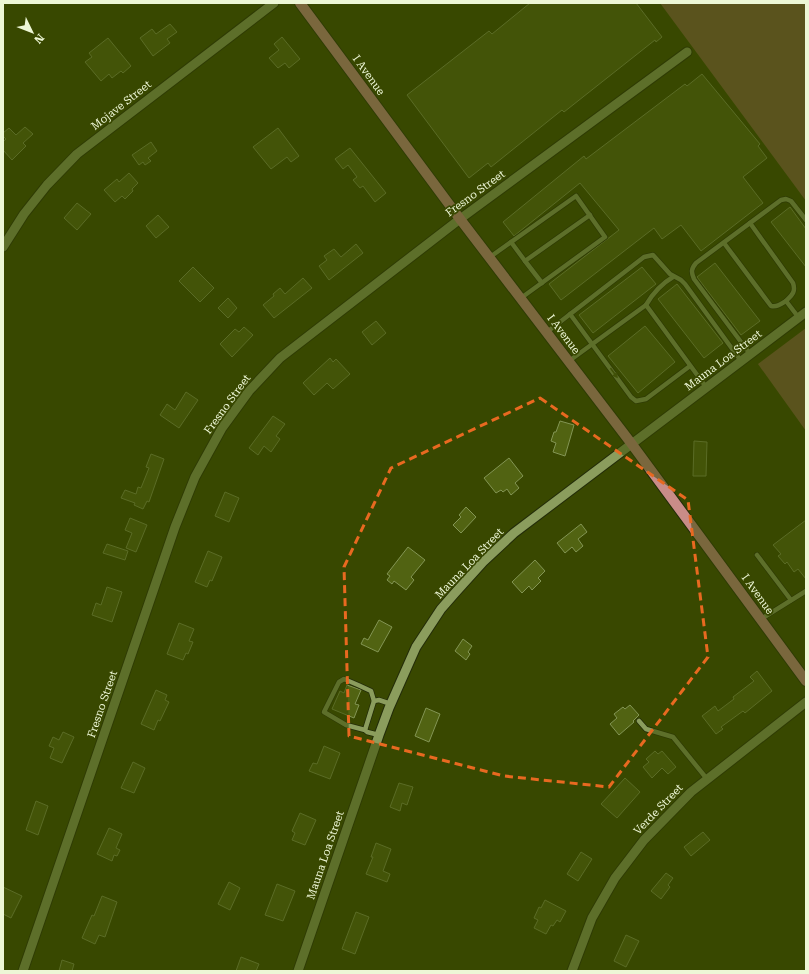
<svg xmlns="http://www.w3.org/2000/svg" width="809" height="974" font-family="'Roboto Serif',serif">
<rect width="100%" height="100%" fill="#394800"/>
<g fill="#836041">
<polygon points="660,3 806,3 806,201"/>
<polygon points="806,328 806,431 758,364"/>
</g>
<g fill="#516312" stroke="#839554">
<polygon points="530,3 636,3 662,37 656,42 655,40 564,112 562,110 491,167 488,163 469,178 407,95 489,31 492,34"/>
<polygon points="170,24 177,32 167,39 170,43 153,56 140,38 152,29 156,34"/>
<polygon points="282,37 300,59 289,68 285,63 278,68 269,58 279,50 274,44"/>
<polygon points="108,38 131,66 123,73 121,71 112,78 109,74 101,81 85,62 92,57 89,53"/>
<polygon points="702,74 760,144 758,146 767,158 743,177 763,203 701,251 681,225 662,239 654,228 561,300 549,284 619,230 580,183 514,236 503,222 584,156 586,159 685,84 687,86"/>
<polygon points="25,127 33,134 23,143 26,146 12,160 3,150 3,142 6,139 3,136 3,133 9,128 16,135"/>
<polygon points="278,128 299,156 291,162 287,157 271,169 253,147"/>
<polygon points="151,142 157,151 148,158 151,161 145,165 143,162 139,165 132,155"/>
<polygon points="350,148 386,193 375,202 363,186 360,188 353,180 357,177 348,165 343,169 335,159"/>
<polygon points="129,173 138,183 132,189 133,191 125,199 122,196 115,202 104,190 117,179 119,182"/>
<polygon points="77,203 91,214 77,230 64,218"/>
<polygon points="790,207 806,229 806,267 771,222"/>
<polygon points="158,215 169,227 156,238 146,226"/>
<polygon points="356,244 363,253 329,280 319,266 327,260 324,256 334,249 341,257"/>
<polygon points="715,263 760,321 741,335 697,277"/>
<polygon points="193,267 214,288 200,302 179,281"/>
<polygon points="642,267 656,284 593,333 579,315"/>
<polygon points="303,278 312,288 274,318 263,305 274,296 273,294 280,288 285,294"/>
<polygon points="677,284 723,343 704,358 658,299"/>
<polygon points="228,298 237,308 228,318 218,308"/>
<polygon points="376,321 386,333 372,345 362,332"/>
<polygon points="645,326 675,362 638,393 608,356"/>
<polygon points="244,327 253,335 232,357 220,344 235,329 239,332"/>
<polygon points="330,358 333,362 336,359 350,374 333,389 327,383 314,395 303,383"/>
<polygon points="186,392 198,400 179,428 160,415 167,404 175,410"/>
<polygon points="273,416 285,424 276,436 280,439 271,452 264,446 258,455 249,448"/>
<polygon points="560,421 574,425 565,456 553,452 556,443 551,441 554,432 556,432"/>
<polygon points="694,441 707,442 706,476 693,476"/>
<polygon points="151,454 164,459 149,502 147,501 143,509 134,505 135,503 121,498 125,490 136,494 138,487 141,488 149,468 146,467"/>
<polygon points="509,458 523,476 515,483 519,488 511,495 507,489 503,492 501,490 496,493 484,478"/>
<polygon points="225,492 239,498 229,522 215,516"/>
<polygon points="466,507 476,517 461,533 453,525 461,517 459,515"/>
<polygon points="130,518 147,525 136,552 126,548 132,533 125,530"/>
<polygon points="806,520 806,579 798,569 794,572 787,562 785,564 778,556 781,554 773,545"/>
<polygon points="581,524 587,532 578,539 583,546 576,552 572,547 565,553 557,543"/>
<polygon points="107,544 128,551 125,560 103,553"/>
<polygon points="408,547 425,560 411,577 414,580 406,590 394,581 392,584 387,580 390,576 387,574"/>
<polygon points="208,551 222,557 212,581 210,580 207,587 195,582"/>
<polygon points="535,560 545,571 538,578 541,581 532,590 529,586 522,593 512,582"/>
<polygon points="107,587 122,592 112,622 92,615 96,603 101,605"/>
<polygon points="379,620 392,627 378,652 361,644 364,638 368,640"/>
<polygon points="179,623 194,629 189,641 193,642 188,654 186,653 183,660 167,654"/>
<polygon points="463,639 472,646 468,652 470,654 466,660 455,651"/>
<polygon points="757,671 772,691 745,713 743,711 721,727 723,729 716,734 702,716 715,706 718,711 734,699 733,697 754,681 750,677"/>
<polygon points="347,685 361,690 355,704 359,705 354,718 332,709 340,691 344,693"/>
<polygon points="156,690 167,695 165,700 169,702 160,721 158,720 154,730 141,724"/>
<polygon points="630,705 639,715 633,721 634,722 619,735 610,724 617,718 614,714 623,707 625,709"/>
<polygon points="426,708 440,714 429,742 415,736"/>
<polygon points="63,732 74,737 62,763 50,758 54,748 49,746 53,737 59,740"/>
<polygon points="324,746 340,753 330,779 309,771 313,763 317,764"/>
<polygon points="655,751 658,754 662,751 676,767 668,774 662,768 652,778 643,767 649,762 646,759"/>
<polygon points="133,762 145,768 134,793 121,788"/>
<polygon points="625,778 640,792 617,818 601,804"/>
<polygon points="399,783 413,787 407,805 402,803 400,811 390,807"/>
<polygon points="36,801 48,806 38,835 26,830"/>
<polygon points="300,813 316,820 305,845 292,840 295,833 292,831"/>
<polygon points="109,828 122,834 116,848 120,850 117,856 114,855 112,861 97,854"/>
<polygon points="703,832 710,840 691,856 684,847"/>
<polygon points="376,843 391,849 383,871 390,874 387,882 366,874 373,857 371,857"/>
<polygon points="581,852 592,859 578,881 567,874"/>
<polygon points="666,873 673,878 668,885 670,887 661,899 651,891"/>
<polygon points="229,882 240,888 230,910 218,904"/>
<polygon points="277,884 295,891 283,921 265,915"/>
<polygon points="3,887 22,896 11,918 3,914"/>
<polygon points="102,896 117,902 105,937 99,935 95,944 82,938 92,915 94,916"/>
<polygon points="545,900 566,911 560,922 557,920 553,926 551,925 546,934 534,928 538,920 534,918 539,907 541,908"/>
<polygon points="356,912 369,917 355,954 342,949"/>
<polygon points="626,935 639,941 626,967 614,961"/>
<polygon points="241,957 259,964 256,971 236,971"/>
<polygon points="62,960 74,964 72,971 59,971"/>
</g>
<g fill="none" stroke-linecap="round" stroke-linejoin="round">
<g stroke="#232c09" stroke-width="6">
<g id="service">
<path d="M750 223 793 283C796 292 792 295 786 301L799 318"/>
<polyline points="511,242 525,261"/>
<path d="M724 243 771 306C778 307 781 304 786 301"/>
<polyline points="490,257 576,196 605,237 521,298"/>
<polyline points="542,283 525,261 590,215"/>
<path d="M646 305C653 293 661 284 673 277"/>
<polyline points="570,314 631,397 636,401 646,399 690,366"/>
<polyline points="547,332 644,257 653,255 670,274 681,280 685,284 741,361"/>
<path d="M750 354 694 279C691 272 691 269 696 263L781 200 786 199 791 201 806 220"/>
<polyline points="569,361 646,305 706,387"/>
<polyline points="757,555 791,600"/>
<polyline points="761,619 806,591"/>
<polyline points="639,721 646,729 673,737 707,779"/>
<polyline points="365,730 346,725 324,712 339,682 344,679 358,685 371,691 374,701"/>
<polyline points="379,735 367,732 365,730 374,701 379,700 391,704"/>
</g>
</g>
<g stroke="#232c09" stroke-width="11">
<g id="minor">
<polyline points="3,247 24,214 47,185 77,154 274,3"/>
<polyline points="23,971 175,527 195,477 222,428 249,391 280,358 460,219 687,52"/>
<polyline points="298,971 379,735 389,708 416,647 441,609 455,593 483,562 514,533 806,312"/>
<polyline points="572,971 592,918 615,878 644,840 691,792 806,702"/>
</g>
</g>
<g stroke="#232c09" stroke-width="12">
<polyline id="primary" points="300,3 460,219 631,443 806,681"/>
</g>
<use href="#service" stroke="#8b9d5d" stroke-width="4.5"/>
<use href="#minor" stroke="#8b9d5d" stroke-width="9"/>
<use href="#primary" stroke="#c98c88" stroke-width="10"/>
</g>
<defs><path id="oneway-solid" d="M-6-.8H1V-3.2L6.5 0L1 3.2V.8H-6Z"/></defs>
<use fill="#495913" href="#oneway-solid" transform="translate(614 373) rotate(54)"/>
<path d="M0 0H809V974H0ZM540 398 688 500 708 657 609 787 504 776 349 736 344 567 391 468Z" fill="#394800" fill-opacity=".55" fill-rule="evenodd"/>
<path fill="none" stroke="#e86920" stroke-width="3" stroke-dasharray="8 5" stroke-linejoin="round" d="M540 398 688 500 708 657 609 787 504 776 349 736 344 567 391 468Z"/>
<g text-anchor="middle" stroke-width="3.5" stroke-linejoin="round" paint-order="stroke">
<g font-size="11" fill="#edf7d6" stroke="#394800">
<text transform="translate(369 75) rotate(54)" y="4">I Avenue</text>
<text transform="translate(121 105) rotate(-38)" y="4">Mojave Street</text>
<text transform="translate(475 193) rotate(-36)" y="4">Fresno Street</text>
<text transform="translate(564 334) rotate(53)" y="4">I Avenue</text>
<text transform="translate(723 360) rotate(-37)" y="4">Mauna Loa Street</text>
<text transform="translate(227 404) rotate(-54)" y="4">Fresno Street</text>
<text transform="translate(469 563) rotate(-46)" y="4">Mauna Loa Street</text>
<text transform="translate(758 594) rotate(54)" y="4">I Avenue</text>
<text transform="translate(102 704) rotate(-71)" y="4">Fresno Street</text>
<text transform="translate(658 809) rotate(-46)" y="4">Verde Street</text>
<text transform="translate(325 855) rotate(-71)" y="4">Mauna Loa Street</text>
</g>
</g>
<rect width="809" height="974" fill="none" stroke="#edf7d6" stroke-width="8"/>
<g transform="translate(32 32) rotate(133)" stroke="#394800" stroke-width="3" paint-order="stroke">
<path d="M0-3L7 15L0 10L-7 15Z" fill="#edf7d6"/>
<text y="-6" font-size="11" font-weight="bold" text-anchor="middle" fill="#edf7d6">N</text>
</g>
</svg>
